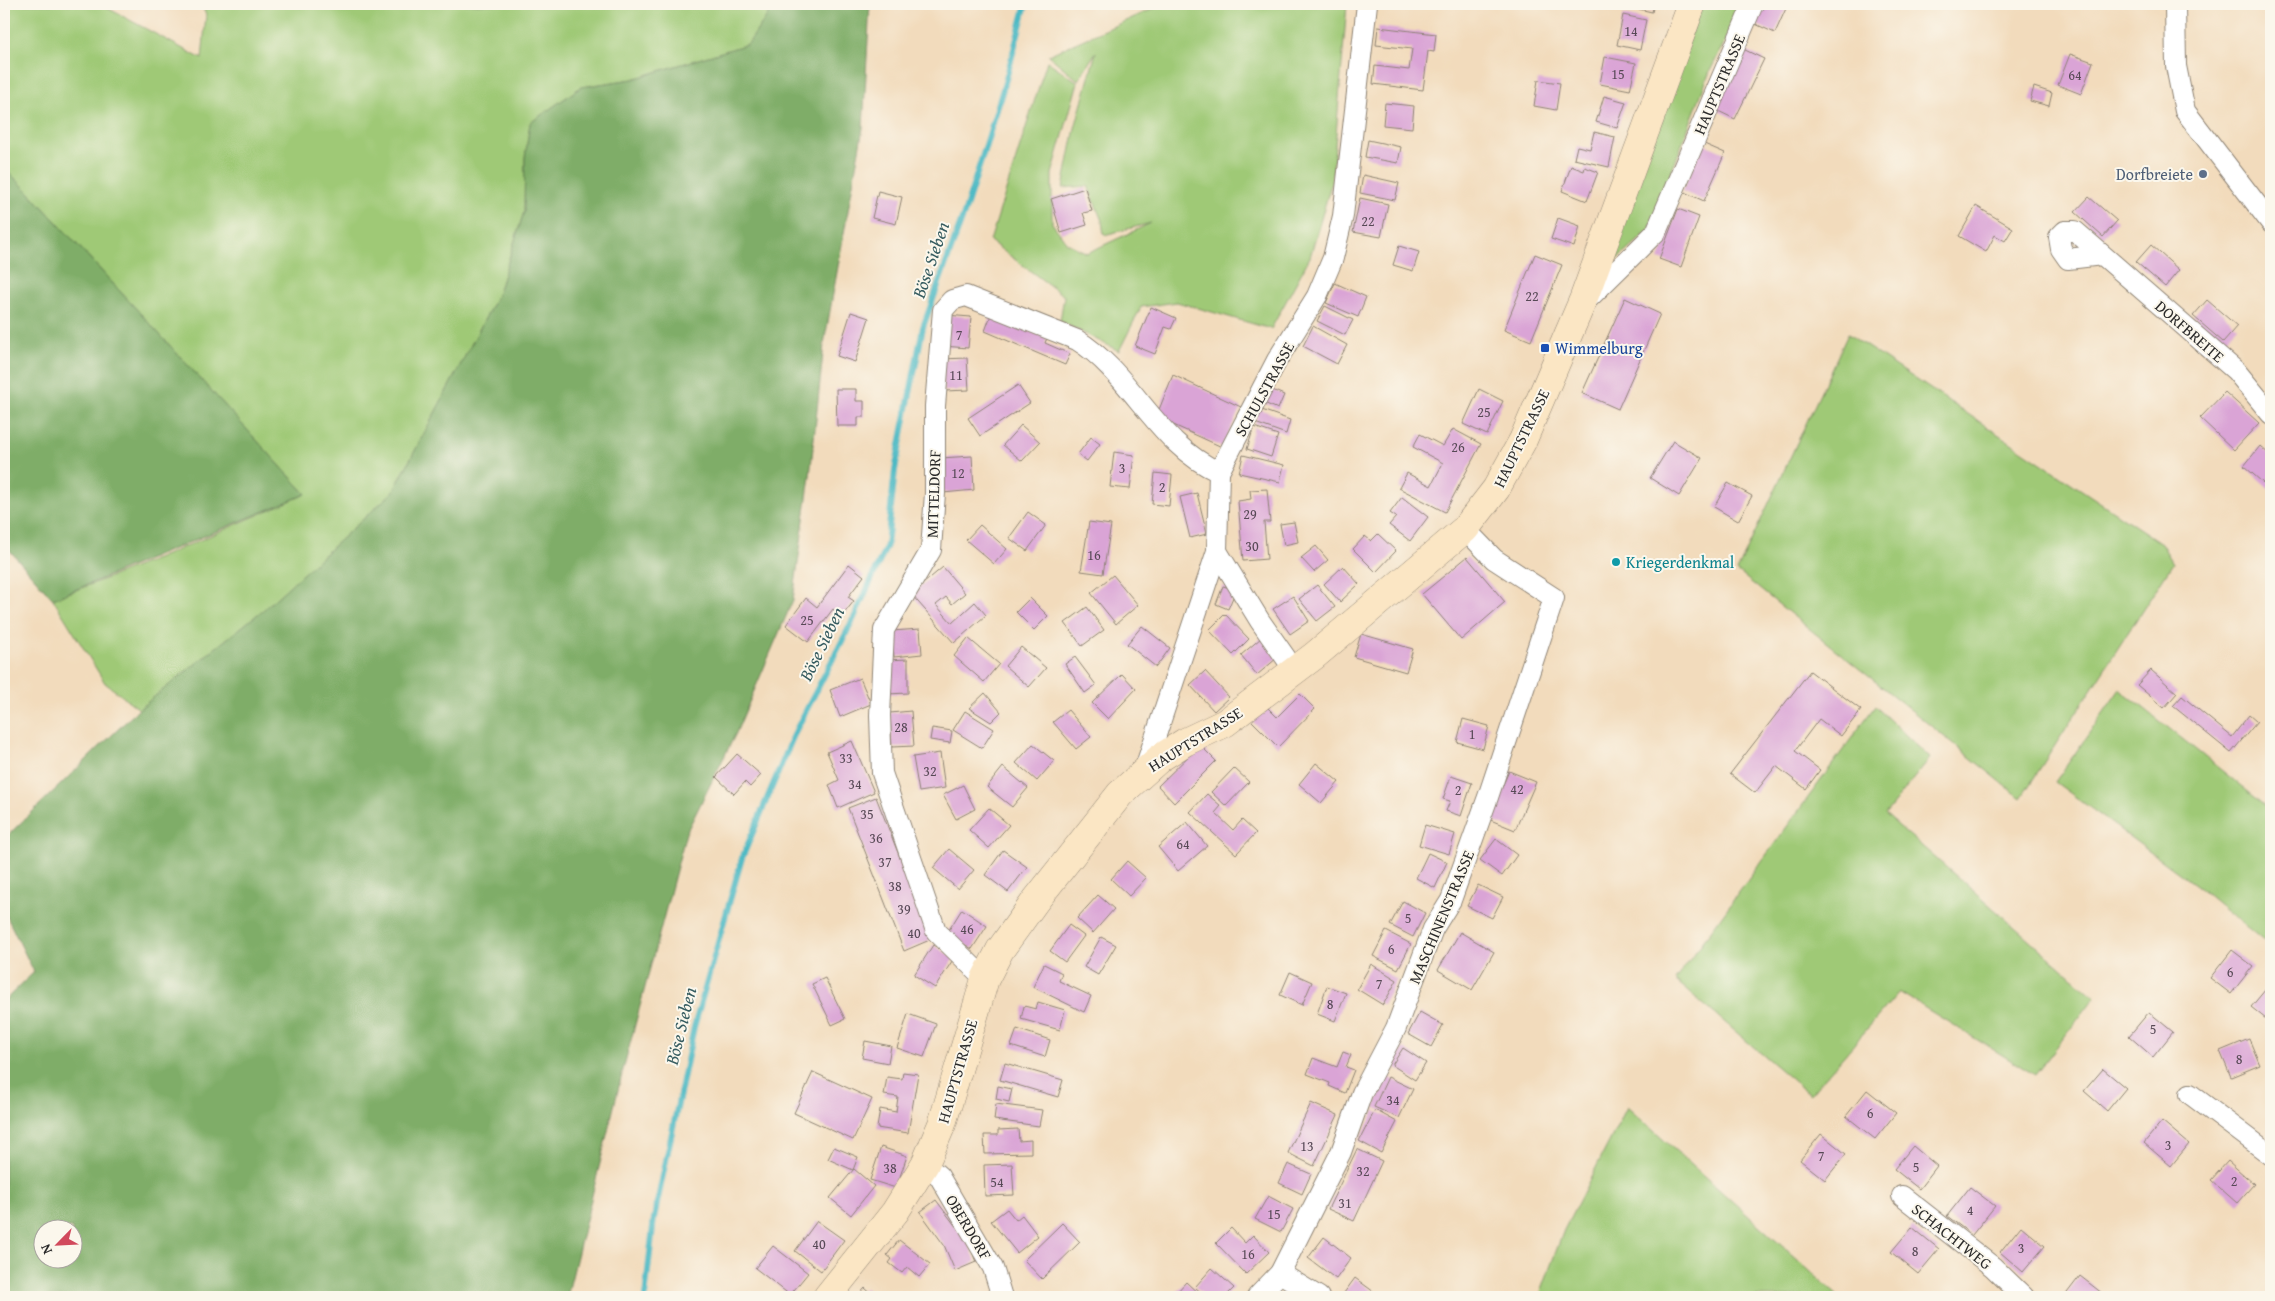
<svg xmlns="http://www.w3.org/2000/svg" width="2275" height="1301" font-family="'Gentium Book Plus',serif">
<rect width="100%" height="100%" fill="#fbf7ec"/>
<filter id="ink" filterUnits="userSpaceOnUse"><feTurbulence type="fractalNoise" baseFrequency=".02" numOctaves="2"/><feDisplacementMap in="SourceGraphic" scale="10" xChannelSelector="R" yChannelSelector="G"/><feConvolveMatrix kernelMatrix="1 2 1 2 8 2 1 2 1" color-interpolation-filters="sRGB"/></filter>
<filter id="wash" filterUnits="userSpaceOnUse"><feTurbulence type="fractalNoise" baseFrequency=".0096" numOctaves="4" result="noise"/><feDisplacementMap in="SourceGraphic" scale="20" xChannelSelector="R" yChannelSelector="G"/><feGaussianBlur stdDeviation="1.12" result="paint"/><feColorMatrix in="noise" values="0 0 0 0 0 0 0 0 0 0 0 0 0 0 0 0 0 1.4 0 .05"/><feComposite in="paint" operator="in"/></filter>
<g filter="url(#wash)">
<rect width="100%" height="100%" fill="#f2dbbc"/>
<g fill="#9fc976" stroke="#657a50">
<polygon points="4,4 100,4 202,59 206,15 201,4 775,4 748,44 633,79 581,87 530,123 525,158 524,212 497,296 393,492 263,610 139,709 105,683 53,599 159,558 306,494 28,191 4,168"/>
<polygon points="1164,4 1347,5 1332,181 1310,257 1271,329 1177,302 1141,307 1119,351 1060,321 1064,296 990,241 1047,61 1078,82 1052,174 1052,223 1067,243 1087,253 1151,223 1104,235 1102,221 1088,186 1063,188 1075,128 1096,52 1078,80 1048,55"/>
<polygon points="1701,4 1744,4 1710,71 1649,231 1604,271"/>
<polygon points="1848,334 2161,543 2173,563 2021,798 1737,571"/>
<polygon points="2120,689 2271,810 2271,947 2198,887 2055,782"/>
<polygon points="1875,706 1930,758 1885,814 2095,997 2035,1075 1899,992 1810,1095 1675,980"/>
<polygon points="1627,1107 1839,1297 1539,1297 1564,1230"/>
</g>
<g fill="#7fad67" stroke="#556c49" fill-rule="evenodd">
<path d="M775 4H870L863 128 824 344 810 476 793 600 736 733 686 833 623 1070 567 1297H4V1001L34 972 4 911V839L139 709 263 610 393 492 497 296 524 212 525 158 530 123 581 87 633 79 748 44ZM42 1228H72V1258H42Z"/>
<polygon points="4,168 28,191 306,494 53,599 4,544"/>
</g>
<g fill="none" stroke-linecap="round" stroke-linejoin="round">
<polyline stroke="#4ab8c3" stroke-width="6" points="645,1297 654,1218 694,1027 742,858 796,730 854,618 887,545 895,470 923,327 965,211 986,145 1006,79 1026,4"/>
</g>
<g id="blocks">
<g fill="#daa4d6">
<polygon points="1627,4 1654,4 1652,12 1626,6"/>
<polygon points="1762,4 1788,4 1775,33 1753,23"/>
<polygon points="1623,15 1646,20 1640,50 1617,45"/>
<polygon points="1378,27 1436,34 1434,52 1428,51 1423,90 1373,84 1375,66 1409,70 1412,49 1376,45"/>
<polygon points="1743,49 1764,59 1735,119 1714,109"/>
<polygon points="2070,54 2093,62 2081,94 2058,85"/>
<polygon points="1605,57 1636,63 1630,90 1600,84"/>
<polygon points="1538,80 1560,83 1556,110 1534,106"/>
<polygon points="2034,87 2052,93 2049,106 2030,101"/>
<polygon points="1604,96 1626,102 1617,128 1596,122"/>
<polygon points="1385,103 1414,106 1412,128 1383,125"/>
<polygon points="1594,132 1615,137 1609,167 1574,159 1577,146 1590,149"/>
<polygon points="1368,140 1401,147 1398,163 1365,157"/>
<polygon points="1702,143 1725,153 1704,201 1682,191"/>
<polygon points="1571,166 1584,171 1585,167 1598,172 1587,201 1562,191"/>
<polygon points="1363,175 1399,183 1395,200 1360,193"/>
<polygon points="1085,188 1092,211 1083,213 1087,225 1061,233 1051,199"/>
<polygon points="878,191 902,197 896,224 872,218"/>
<polygon points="2089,197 2117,221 2103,237 2075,212"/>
<polygon points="1360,198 1388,204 1381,237 1353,232"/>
<polygon points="1976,206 2013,228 2005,241 1995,235 1986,252 1959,236"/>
<polygon points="1678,209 1699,217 1681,267 1659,259"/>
<polygon points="1558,218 1580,226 1574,247 1551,239"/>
<polygon points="2151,245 2179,270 2165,287 2136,262"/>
<polygon points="1399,246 1419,252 1413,271 1393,265"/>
<polygon points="1535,254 1562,265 1531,341 1504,330"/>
<polygon points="1335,283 1366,297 1358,317 1326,303"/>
<polygon points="1625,298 1660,314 1618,409 1582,393"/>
<polygon points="2207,300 2237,326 2223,342 2193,316"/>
<polygon points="1325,306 1353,320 1345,335 1317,321"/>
<polygon points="1151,307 1176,318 1171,329 1165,327 1155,354 1135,346"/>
<polygon points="851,312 869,318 855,362 837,356"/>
<polygon points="946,315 971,317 968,348 943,346"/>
<polygon points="991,315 1047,338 1045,343 1070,354 1065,365 985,331"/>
<polygon points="1313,326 1347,345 1337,364 1303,346"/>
<polygon points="967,358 969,390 944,391 942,359"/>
<polygon points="1173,375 1241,407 1222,447 1156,417"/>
<polygon points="1018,385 1030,403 980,436 968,418"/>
<polygon points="836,389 856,389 856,401 864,401 864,417 858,417 858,426 837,426"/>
<polygon points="1270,389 1284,395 1278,409 1264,403"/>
<polygon points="1479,389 1503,401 1487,435 1463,424"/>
<polygon points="2225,392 2259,423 2234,450 2200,418"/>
<polygon points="1259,409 1290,420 1286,434 1255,423"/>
<polygon points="1021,425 1040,442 1022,461 1003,445"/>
<polygon points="1254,427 1278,435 1271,457 1247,449"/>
<polygon points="1453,429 1481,444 1445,512 1399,488 1407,473 1431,486 1443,463 1413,447 1420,434 1443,446"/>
<polygon points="1091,437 1100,444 1087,461 1078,454"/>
<polygon points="1673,441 1702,458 1679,496 1650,478"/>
<polygon points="2260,446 2271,456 2271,490 2244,466"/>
<polygon points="1114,452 1134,455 1130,489 1110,487"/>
<polygon points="1243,455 1284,465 1280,482 1239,473"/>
<polygon points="972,456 974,490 943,493 941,458"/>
<polygon points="1155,473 1172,475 1169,506 1152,504"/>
<polygon points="1728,483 1752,496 1738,521 1714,507"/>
<polygon points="1267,489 1270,522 1264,522 1267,559 1243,561 1238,501 1251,499 1250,490"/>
<polygon points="1197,493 1207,534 1190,538 1180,497"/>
<polygon points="1402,497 1428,517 1410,541 1389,525 1396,517 1390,513"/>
<polygon points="1028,512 1046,525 1027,551 1009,538"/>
<polygon points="1089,522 1111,525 1103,574 1081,571"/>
<polygon points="1294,522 1298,542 1284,545 1280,524"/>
<polygon points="980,525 1007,549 994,564 966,540"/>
<polygon points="1378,534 1396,551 1376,572 1353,549 1365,536 1371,541"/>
<polygon points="1316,546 1328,560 1314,572 1301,558"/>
<polygon points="1467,557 1505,602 1461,640 1422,594"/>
<polygon points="849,564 864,576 848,597 854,601 842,616 833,609 808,642 786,625 806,598 817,607"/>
<polygon points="1343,566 1359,584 1340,602 1324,584"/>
<polygon points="943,567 965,593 952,604 946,597 936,605 952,623 975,602 986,615 954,643 911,594"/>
<polygon points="1113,575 1138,605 1116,624 1091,593"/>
<polygon points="1317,585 1335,607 1317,621 1299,599"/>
<polygon points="1223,586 1236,590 1228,609 1216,604"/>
<polygon points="1293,596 1309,621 1290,634 1273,609"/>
<polygon points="1030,598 1048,616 1034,630 1016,612"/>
<polygon points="1087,607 1104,630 1082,646 1065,623"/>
<polygon points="1225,614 1249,639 1233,655 1209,630"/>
<polygon points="1142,626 1170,648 1156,667 1127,644"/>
<polygon points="920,629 922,654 894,657 892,631"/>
<polygon points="1361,634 1413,649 1406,672 1354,657"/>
<polygon points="968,638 999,664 984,682 954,656"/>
<polygon points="1261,638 1277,658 1257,675 1241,655"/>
<polygon points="1021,647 1046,668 1029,687 1005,666"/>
<polygon points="1075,657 1096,685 1085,693 1065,664"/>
<polygon points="908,659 908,693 887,694 887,660"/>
<polygon points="2151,670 2177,693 2164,708 2137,685"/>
<polygon points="1205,671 1229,697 1214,711 1190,685"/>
<polygon points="1810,671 1861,710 1841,736 1819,719 1795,751 1820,770 1806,789 1776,766 1755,793 1730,774"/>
<polygon points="1122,674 1136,689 1108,719 1092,703"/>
<polygon points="860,678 871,704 840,717 830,690"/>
<polygon points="985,693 1001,712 991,722 969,708"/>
<polygon points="1300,694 1315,709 1278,747 1250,719 1264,704 1277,717"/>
<polygon points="2182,696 2232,737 2249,715 2257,722 2231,753 2173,706"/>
<polygon points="1068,710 1091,737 1076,749 1053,722"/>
<polygon points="911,711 914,746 892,747 890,713"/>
<polygon points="965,711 994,729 982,748 953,730"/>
<polygon points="1463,719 1489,726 1483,749 1457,742"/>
<polygon points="932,728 952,731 950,743 930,740"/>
<polygon points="852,741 874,792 838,808 829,785 839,780 827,752"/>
<polygon points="1033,744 1054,761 1037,781 1016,763"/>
<polygon points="1200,745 1216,761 1174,803 1158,786"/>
<polygon points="940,753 945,788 919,792 913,757"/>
<polygon points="737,754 761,775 750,787 745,782 734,794 716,777"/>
<polygon points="1316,763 1339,782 1321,803 1299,784"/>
<polygon points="1003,767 1028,788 1012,807 987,787"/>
<polygon points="1234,768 1249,782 1226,806 1211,792"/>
<polygon points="1509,771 1536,782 1515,830 1488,819"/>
<polygon points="1451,776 1472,783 1461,816 1446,811 1450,801 1443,799"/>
<polygon points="963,785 975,809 956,819 943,795"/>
<polygon points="1207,794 1221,806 1215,813 1233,830 1242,820 1256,833 1236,854 1190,812"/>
<polygon points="876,797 932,939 904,951 848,808"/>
<polygon points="989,808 1009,825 989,848 969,830"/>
<polygon points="1187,822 1207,846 1178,871 1158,847"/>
<polygon points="1425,825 1455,834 1449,854 1419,845"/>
<polygon points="1496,839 1517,855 1502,876 1480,860"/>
<polygon points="949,849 974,870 958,889 933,868"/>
<polygon points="1003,850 1027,867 1008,892 985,875"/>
<polygon points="1428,853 1447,862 1435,888 1416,878"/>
<polygon points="1127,861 1146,878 1129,896 1111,879"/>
<polygon points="1478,885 1503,897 1492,918 1467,906"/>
<polygon points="1098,895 1114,909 1093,933 1077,918"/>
<polygon points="1403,901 1425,913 1413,937 1390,925"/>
<polygon points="962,909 987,926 972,949 947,933"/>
<polygon points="1069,925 1084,936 1065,962 1050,951"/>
<polygon points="1386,931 1411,944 1398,969 1373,956"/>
<polygon points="1460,932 1494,952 1472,990 1438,970"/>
<polygon points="1101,937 1116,945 1098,975 1084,967"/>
<polygon points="933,945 954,958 935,988 914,975"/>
<polygon points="2232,950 2253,966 2231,994 2210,978"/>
<polygon points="1044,964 1062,973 1059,981 1091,996 1084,1012 1033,987"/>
<polygon points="1371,964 1397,980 1383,1005 1357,989"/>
<polygon points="1290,972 1312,982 1302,1005 1280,995"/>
<polygon points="825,978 845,1019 832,1025 812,984"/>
<polygon points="2271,983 2271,1023 2251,1007"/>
<polygon points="1327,986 1346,993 1335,1021 1317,1014"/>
<polygon points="1038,1002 1065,1010 1060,1030 1021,1019 1024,1006 1036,1009"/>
<polygon points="1420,1012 1443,1025 1431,1047 1408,1034"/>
<polygon points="2149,1012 2173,1032 2153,1057 2129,1036"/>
<polygon points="908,1014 936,1024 924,1057 897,1048"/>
<polygon points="1017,1029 1050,1040 1045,1057 1011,1046"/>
<polygon points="2249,1039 2260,1065 2231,1077 2220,1051"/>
<polygon points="865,1041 891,1046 888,1063 862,1058"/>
<polygon points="1403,1048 1426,1063 1415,1080 1392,1065"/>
<polygon points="1343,1052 1351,1055 1346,1067 1354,1070 1345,1093 1329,1086 1330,1083 1307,1074 1313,1058 1337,1067"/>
<polygon points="1005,1063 1063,1080 1058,1097 1000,1080"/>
<polygon points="2103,1069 2126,1088 2107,1111 2084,1091"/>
<polygon points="813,1072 872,1099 853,1140 794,1113"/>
<polygon points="903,1072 918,1074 908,1133 877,1128 880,1109 896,1112 898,1097 884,1095 887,1077 902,1079"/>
<polygon points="1388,1077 1413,1089 1399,1118 1374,1107"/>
<polygon points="998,1086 1012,1089 1009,1102 996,1099"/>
<polygon points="1867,1090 1896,1113 1875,1139 1846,1116"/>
<polygon points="1311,1103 1338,1115 1314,1166 1288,1153"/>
<polygon points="996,1104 1042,1110 1039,1126 994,1120"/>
<polygon points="1375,1110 1397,1122 1381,1153 1359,1141"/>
<polygon points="2162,1121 2189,1144 2171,1166 2144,1143"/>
<polygon points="1018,1129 1019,1141 1031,1140 1031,1153 985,1154 984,1135 998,1135 998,1130"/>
<polygon points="1821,1134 1846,1154 1825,1180 1800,1160"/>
<polygon points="1913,1146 1937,1166 1919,1189 1894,1169"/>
<polygon points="834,1147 858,1157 853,1170 828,1159"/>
<polygon points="881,1147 907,1156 896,1188 870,1180"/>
<polygon points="1357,1149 1382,1161 1354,1221 1328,1209"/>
<polygon points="2228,1161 2254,1184 2237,1203 2211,1180"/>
<polygon points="1012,1164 1014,1195 985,1196 984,1165"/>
<polygon points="1288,1164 1311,1174 1302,1194 1279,1183"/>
<polygon points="854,1169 874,1186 851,1215 830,1198"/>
<polygon points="1970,1187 1995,1206 1972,1235 1947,1216"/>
<polygon points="1268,1196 1293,1209 1281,1232 1255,1219"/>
<polygon points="936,1200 960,1232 964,1231 976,1262 955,1271 944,1245 920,1212"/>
<polygon points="1007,1209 1016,1220 1022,1215 1038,1236 1017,1253 991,1221"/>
<polygon points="817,1221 844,1240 821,1271 795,1251"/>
<polygon points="1062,1223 1080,1242 1042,1279 1024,1260"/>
<polygon points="2021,1226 2045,1246 2023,1272 2000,1252"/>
<polygon points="1912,1227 1939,1249 1918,1274 1891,1252"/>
<polygon points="1231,1228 1245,1243 1253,1235 1269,1252 1246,1274 1216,1243"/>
<polygon points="1324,1237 1351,1258 1336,1279 1308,1258"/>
<polygon points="899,1240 930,1264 919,1277 907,1267 902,1273 889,1263 892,1259 887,1255"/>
<polygon points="773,1246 808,1273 790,1295 755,1268"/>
<polygon points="1212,1268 1234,1288 1225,1297 1206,1297 1195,1287"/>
<polygon points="2080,1276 2107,1297 2064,1297"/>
<polygon points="1355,1278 1374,1292 1371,1297 1341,1297"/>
<polygon points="1186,1282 1202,1297 1183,1297 1177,1292"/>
<polygon points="865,1288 875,1297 857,1297"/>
</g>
</g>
</g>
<g filter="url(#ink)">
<use href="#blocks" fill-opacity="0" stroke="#8e8374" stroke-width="1"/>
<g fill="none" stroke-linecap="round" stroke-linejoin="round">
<g stroke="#8e8374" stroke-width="22">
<g id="minor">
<polyline points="2175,4 2176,66 2185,111 2271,223"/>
<polyline points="2102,255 2068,259 2061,249 2059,237 2065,231 2075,231 2236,371 2271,414"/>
<polyline points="1583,304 1656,232 1753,4"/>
<polyline points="1217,551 1260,621 1295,671"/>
<polyline points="1144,771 1217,551 1219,472 1277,360 1317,296 1333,258 1343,216 1367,4"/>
<path d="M985 979 936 931 882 773 880 715 884 630 931 550 935 493V406L943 310 952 300 966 296 1077 340C1132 374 1157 445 1219 472"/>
<polyline points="2190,1094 2271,1155"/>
<polyline points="925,1164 939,1176 993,1268 1002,1297"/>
<polyline points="1902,1196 1993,1267 2024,1297"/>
<polyline points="1280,1273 1319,1297"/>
<polyline points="1257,1297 1280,1273 1341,1152 1362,1093 1396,1028 1433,929 1451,900 1488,797 1554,598 1494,559 1465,529"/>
</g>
</g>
<g stroke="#8e8374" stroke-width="29">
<polyline id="secondary" points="827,1297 895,1212 925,1164 942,1124 985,979 1000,950 1036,900 1120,794 1160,758 1185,742 1225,723 1314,656 1465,529 1496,489 1523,440 1583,300 1692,4"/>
</g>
<use href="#minor" stroke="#fff" stroke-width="20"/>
<use href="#secondary" stroke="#fbe6c4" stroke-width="28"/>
</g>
</g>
<circle fill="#5c6f8a" stroke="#fbf7ec" stroke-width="2" cx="2203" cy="174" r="5"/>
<rect fill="#1a4fb4" stroke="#fbf7ec" stroke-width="2" x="1540" y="343" width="10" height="10" rx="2.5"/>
<circle fill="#0f9aa8" stroke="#fbf7ec" stroke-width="2" cx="1616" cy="562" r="5"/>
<g text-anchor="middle" stroke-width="4" stroke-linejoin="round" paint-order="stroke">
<g font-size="14" fill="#574956">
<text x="1631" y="36">14</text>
<text x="1618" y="79">15</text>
<text x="2075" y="80">64</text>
<text x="1368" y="226">22</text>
<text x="1532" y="301">22</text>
<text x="959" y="340">7</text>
<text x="956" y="380">11</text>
<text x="1484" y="417">25</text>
<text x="1458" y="452">26</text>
<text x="1122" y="473">3</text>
<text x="958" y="478">12</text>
<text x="1162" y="492">2</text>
<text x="1250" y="519">29</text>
<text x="1252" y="551">30</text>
<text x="1094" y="560">16</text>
<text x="807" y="625">25</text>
<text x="901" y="732">28</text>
<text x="1472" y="739">1</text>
<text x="846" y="763">33</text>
<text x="930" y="776">32</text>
<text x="855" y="789">34</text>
<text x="1517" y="794">42</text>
<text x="1458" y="795">2</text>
<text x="867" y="819">35</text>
<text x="876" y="843">36</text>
<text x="1183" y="849">64</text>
<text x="885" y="867">37</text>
<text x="895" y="891">38</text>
<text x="904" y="914">39</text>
<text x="1408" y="923">5</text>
<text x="967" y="934">46</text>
<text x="914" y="938">40</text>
<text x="1391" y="954">6</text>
<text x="2230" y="977">6</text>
<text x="1379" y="989">7</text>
<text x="1330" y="1009">8</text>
<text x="2153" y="1034">5</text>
<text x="2239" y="1064">8</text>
<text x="1393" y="1105">34</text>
<text x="1870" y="1118">6</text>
<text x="2168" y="1150">3</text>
<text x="1307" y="1151">13</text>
<text x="1821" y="1161">7</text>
<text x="1916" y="1172">5</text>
<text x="890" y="1173">38</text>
<text x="1363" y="1176">32</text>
<text x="2234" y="1186">2</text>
<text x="997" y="1187">54</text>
<text x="1345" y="1208">31</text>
<text x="1970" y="1215">4</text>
<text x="1274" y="1219">15</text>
<text x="819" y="1249">40</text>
<text x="2021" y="1253">3</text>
<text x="1915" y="1256">8</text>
<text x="1248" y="1259">16</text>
</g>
<g font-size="16" fill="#2b2b2b" stroke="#fbf7ec">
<text transform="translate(1719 84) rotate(-67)" y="6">HAUPTSTRASSE</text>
<text transform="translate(2190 331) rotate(41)" y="6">DORFBREITE</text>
<text transform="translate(1264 389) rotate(-61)" y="6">SCHULSTRASSE</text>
<text transform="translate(1521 438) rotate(-64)" y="6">HAUPTSTRASSE</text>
<text transform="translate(933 494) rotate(-88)" y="6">MITTELDORF</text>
<text transform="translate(1195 739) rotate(-32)" y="6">HAUPTSTRASSE</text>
<text transform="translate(1441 917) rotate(-67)" y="6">MASCHINENSTRASSE</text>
<text transform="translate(957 1071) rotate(-74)" y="6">HAUPTSTRASSE</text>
<text transform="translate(969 1227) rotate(59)" y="6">OBERDORF</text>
<text transform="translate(1952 1236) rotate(38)" y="6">SCHACHTWEG</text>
</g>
<g font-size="16" fill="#4e5e75" stroke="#fbf7ec" text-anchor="end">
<text x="2193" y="180">Dorfbreiete</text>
</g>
<g font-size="16" fill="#164399" stroke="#fbf7ec" text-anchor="start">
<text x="1555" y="354">Wimmelburg</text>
</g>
<g font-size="16" fill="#0d838f" stroke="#fbf7ec" text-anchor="start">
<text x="1626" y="568">Kriegerdenkmal</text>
</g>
<g font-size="18" font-style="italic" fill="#365c60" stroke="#fbf7ec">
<text transform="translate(931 260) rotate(-71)" y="6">Böse Sieben</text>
<text transform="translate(822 644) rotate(-64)" y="6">Böse Sieben</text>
<text transform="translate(681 1026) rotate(-76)" y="6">Böse Sieben</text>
</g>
</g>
<rect width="2275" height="1301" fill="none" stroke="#fbf7ec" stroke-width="20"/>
<g transform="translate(58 1244) rotate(246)"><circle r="24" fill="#fbf7ec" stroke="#a8a59f"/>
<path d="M0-4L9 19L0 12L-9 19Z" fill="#d1495b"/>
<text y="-8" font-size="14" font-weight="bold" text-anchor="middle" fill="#2b2b2b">N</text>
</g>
</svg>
